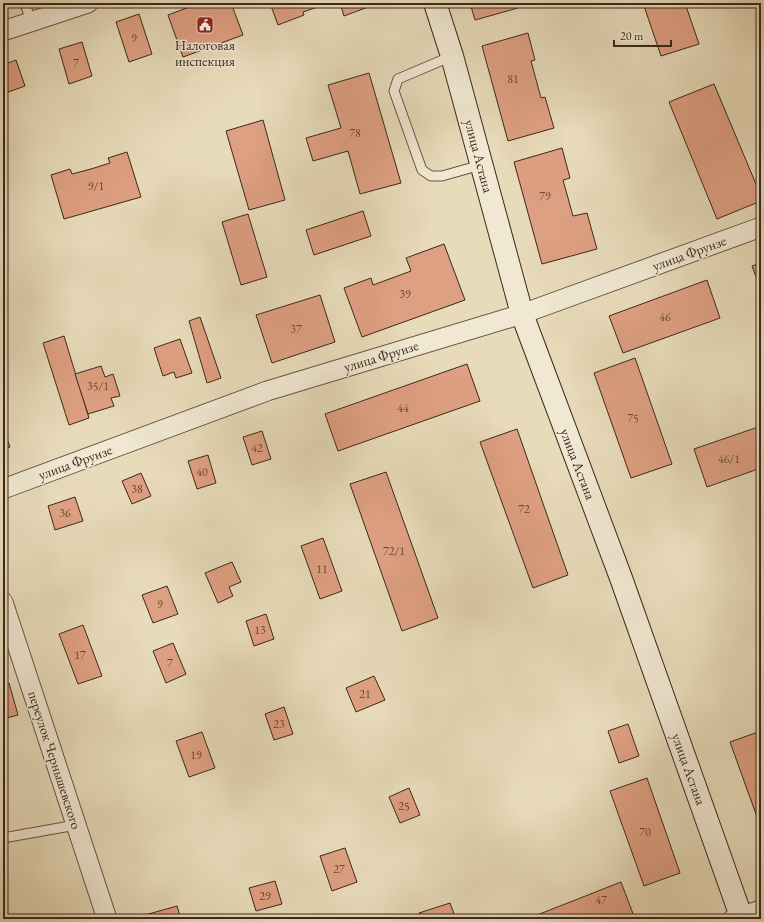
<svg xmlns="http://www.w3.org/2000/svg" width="764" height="922" font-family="'EB Garamond',serif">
<rect width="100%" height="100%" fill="#e8dbba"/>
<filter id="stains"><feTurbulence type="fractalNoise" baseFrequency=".005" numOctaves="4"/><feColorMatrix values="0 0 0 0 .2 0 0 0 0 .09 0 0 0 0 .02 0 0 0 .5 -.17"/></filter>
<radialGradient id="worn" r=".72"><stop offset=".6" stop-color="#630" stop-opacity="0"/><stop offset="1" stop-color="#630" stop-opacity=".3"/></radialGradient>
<g fill="#dea082" stroke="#3c271d">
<polygon points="200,3 231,3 243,35 183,57 168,15"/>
<polygon points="270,3 329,3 303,12 304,15 278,25"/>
<polygon points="340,3 379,3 344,16"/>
<polygon points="470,3 517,3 518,8 475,20"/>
<polygon points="643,3 685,3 699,44 661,56"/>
<polygon points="139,14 152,54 129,62 116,22"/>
<polygon points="528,33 535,60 531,61 541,98 545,97 554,128 508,141 482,46"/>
<polygon points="82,42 92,76 69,84 59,49"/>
<polygon points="16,60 25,86 3,94 3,65"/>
<polygon points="369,73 401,183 360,194 348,151 313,161 306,138 341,128 328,85"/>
<polygon points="714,84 761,196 761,201 717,219 669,102"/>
<polygon points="761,115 761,128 756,118"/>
<polygon points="263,120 285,200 249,210 226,131"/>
<polygon points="562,148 570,178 563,180 573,216 587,213 597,249 542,264 514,162"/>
<polygon points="127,152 141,197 64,219 51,175 70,169 72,174 91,169 110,163 108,158"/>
<polygon points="363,211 371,236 314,255 306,230"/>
<polygon points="248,214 267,277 241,285 222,222"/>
<polygon points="444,244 465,300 362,337 344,288 371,278 373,285 411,271 406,258"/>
<polygon points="761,263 761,290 752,266"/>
<polygon points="707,280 720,318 623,353 609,316"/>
<polygon points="320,295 335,342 272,363 256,315"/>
<polygon points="200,317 221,378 207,383 189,321"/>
<polygon points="64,336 89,418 69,425 43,343"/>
<polygon points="180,339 192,373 176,378 174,372 163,376 154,348"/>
<polygon points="635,358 672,464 631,478 594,373"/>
<polygon points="467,364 480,401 338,451 325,414"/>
<polygon points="101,366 105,377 113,374 120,396 111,398 114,406 88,414 75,374"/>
<polygon points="761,426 761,468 707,487 694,449"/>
<polygon points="3,428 10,447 3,449"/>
<polygon points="517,429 568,575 533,588 480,442"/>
<polygon points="262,431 271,459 252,465 243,437"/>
<polygon points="208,455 216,483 197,489 188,461"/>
<polygon points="386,472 438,618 402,631 350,484"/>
<polygon points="141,473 151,496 132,504 122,481"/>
<polygon points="75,497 83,521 55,530 48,506"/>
<polygon points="323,538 342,591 320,599 301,546"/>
<polygon points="232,562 241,582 229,587 233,596 218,603 205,573"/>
<polygon points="167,586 178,614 153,623 142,595"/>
<polygon points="266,614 274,639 254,646 246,621"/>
<polygon points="83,625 102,676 78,684 59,634"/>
<polygon points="173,643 186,674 166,683 153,651"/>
<polygon points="374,676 385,700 356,712 346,688"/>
<polygon points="9,683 18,715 3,719 3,685"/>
<polygon points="284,707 293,734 274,740 265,714"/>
<polygon points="628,724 639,756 619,763 608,731"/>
<polygon points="761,731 761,828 730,742"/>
<polygon points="202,732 215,768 189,777 176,741"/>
<polygon points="647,778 680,873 644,886 610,791"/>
<polygon points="409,788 420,815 400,823 389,797"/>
<polygon points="345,848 357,882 332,891 320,856"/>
<polygon points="275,881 282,904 256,911 249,888"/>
<polygon points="621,882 635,919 527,919"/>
<polygon points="450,903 456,919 420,919 419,913"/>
<polygon points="177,906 181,919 146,919 145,915"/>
</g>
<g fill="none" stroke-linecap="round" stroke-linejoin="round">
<g stroke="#675444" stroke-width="11">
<g id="lane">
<polyline points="25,3 31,22"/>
<polyline points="452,56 398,79 394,91 422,170 431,176 442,176 481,165"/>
<polyline points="3,838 76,825"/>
</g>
</g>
<g stroke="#675444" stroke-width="21">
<g id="street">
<polyline points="3,31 88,3"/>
<polyline points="3,489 267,391 522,314 761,227"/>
<polyline points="3,602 107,919"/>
<polyline points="733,919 761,910"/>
</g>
</g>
<g stroke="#3c271d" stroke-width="24">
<polyline id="secondary" points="435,3 452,56 522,314 621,578 742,919"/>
</g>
<use href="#lane" stroke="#f0e8d2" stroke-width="9"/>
<use href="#street" stroke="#f0e8d2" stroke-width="19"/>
<use href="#secondary" stroke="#f0e8d2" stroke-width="22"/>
</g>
<defs>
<g id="civic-square" transform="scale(0.9)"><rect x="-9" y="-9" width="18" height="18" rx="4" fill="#8f2418" stroke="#f0e8d2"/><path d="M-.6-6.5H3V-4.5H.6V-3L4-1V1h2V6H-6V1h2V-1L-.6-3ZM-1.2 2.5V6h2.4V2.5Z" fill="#fff"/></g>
</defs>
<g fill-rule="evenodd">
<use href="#civic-square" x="205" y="25"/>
</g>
<g text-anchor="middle" stroke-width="3" stroke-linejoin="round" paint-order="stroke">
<g font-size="12" fill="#644536">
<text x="134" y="42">9</text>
<text x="76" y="67">7</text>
<text x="513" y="83">81</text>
<text x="355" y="137">78</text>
<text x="96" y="190">9/1</text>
<text x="545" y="200">79</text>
<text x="405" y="298">39</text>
<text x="665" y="321">46</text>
<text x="296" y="333">37</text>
<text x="98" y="390">35/1</text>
<text x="403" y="412">44</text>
<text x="633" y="422">75</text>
<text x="257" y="452">42</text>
<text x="729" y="463">46/1</text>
<text x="202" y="476">40</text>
<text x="137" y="493">38</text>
<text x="524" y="513">72</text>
<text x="65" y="517">36</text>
<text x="394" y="555">72/1</text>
<text x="322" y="573">11</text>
<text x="160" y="608">9</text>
<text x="260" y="634">13</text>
<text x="80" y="659">17</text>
<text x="170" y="667">7</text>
<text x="365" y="698">21</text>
<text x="279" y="728">23</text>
<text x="196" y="759">19</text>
<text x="404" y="810">25</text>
<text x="645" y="836">70</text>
<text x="339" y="873">27</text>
<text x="265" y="900">29</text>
<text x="601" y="904">47</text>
</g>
<g font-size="14" fill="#3c271d" stroke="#f0e8d2">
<text x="205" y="50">Налоговая<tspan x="205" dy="16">инспекция</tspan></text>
</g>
<g font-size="14" fill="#3c271d" stroke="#f0e8d2">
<text transform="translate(479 156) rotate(75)" y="5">улица Астана</text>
<text transform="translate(689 253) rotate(-20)" y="5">улица Фрунзе</text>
<text transform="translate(381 356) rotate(-17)" y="5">улица Фрунзе</text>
<text transform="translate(75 462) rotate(-20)" y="5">улица Фрунзе</text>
<text transform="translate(578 464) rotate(69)" y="5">улица Астана</text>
<text transform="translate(55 760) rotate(72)" y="5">переулок Чернышевского</text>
<text transform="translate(689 769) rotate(70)" y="5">улица Астана</text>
</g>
</g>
<rect width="764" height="922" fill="none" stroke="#e8dbba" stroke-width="16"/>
<rect x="4" y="4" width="756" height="914" fill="none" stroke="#3c271d" stroke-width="2"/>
<rect x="8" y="8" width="748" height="906" fill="none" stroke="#3c271d"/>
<path d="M614 40v6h57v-6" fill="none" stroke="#3c271d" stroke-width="2"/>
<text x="620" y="40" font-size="12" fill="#3c271d" stroke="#f0e8d2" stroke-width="3" paint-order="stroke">20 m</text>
<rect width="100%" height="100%" filter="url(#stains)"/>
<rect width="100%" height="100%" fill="url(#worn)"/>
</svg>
